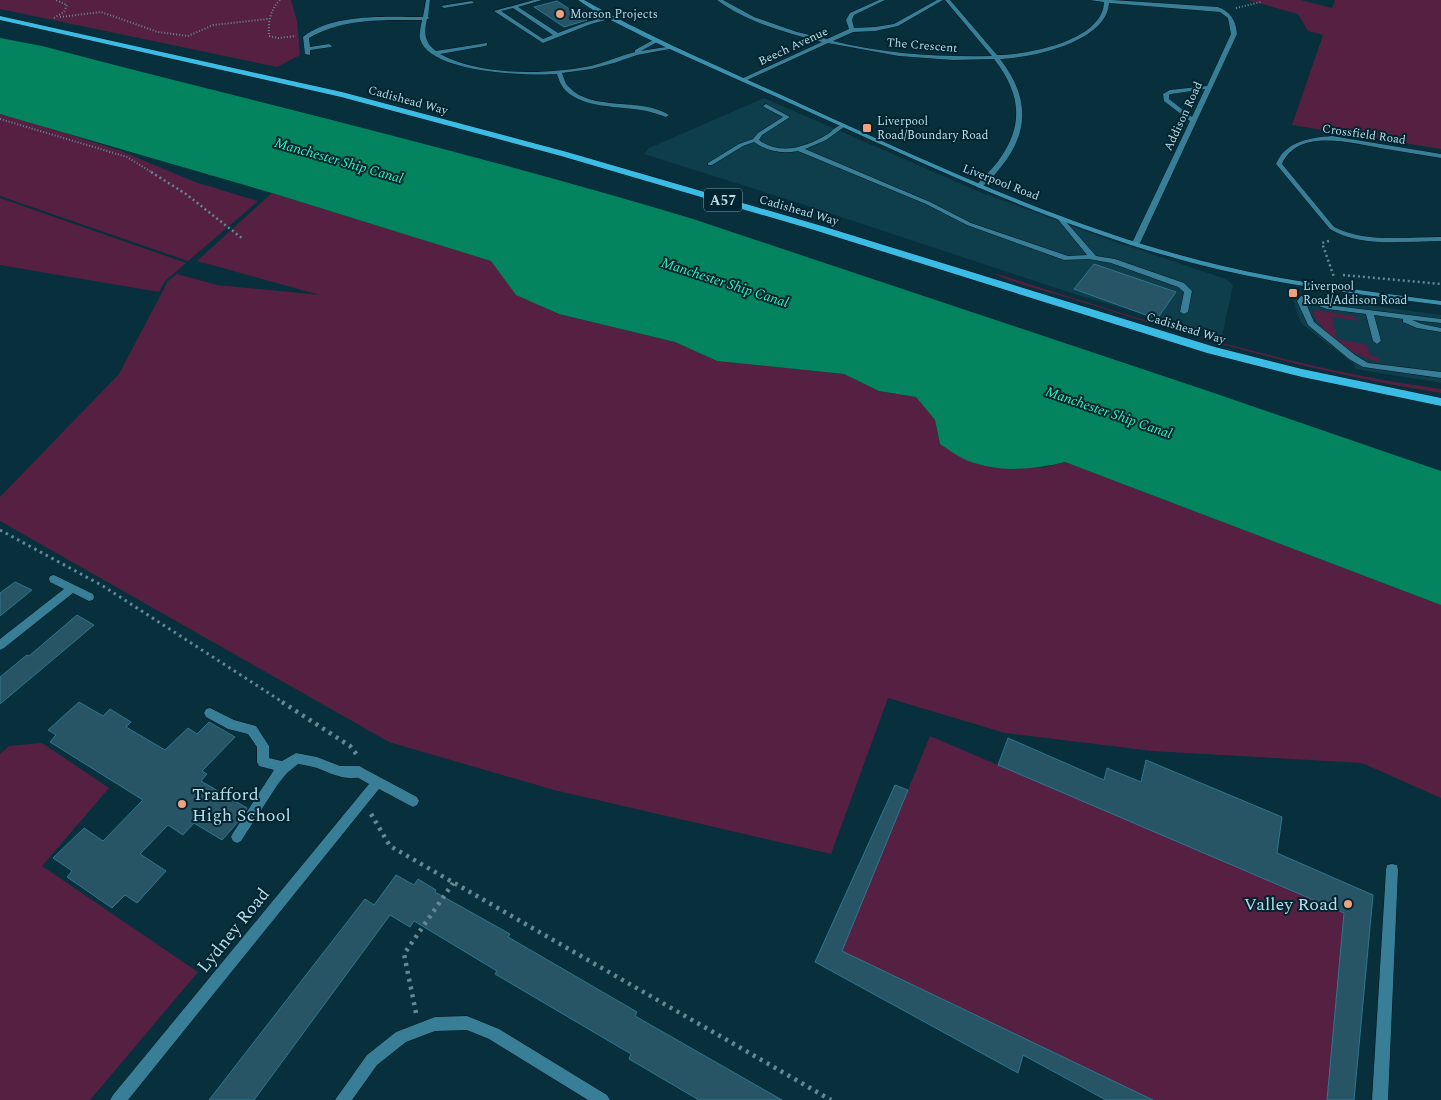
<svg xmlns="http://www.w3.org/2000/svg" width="1441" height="1100" font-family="Spectral,serif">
<rect width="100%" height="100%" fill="#082f3c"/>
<g fill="#0e3d4b">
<polygon points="764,98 980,192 1104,238 1226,279 1233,285 1222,336 1074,294 805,205 644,154 649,148"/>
<polygon points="1292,295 1441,315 1441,383 1355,369 1354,364 1302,324 1298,316"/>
</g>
<g fill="#562042">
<polygon points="0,0 291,0 297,21 300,55 277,67 0,9"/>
<polygon points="1248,0 1301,0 1332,8 1335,0 1441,0 1441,149 1292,125 1323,35 1308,31 1298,14"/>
<polygon points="0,114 31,122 121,151 195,182 258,201 188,261 0,196"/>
<polygon points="272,193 492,261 517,295 559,314 675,342 717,361 844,374 879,391 916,397 935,420 940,444 1043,468 1065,462 1441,605 1441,798 1362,763 1152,751 1005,733 888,698 831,854 554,790 389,742 0,521 0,497 119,374 168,281 177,274 217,285 320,295 197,261"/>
<polygon points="0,198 186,263 165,281 159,292 0,265"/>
<path d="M994 273C1141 319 1288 369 1441 389V393C1316 374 1190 336 1069 298 1054 293 1004 281 994 273Z"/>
<path d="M1317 310 1353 316 1359 321 1332 317 1337 339 1367 345 1370 356 1379 357 1380 362C1373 361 1367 359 1361 356 1349 351 1312 324 1313 311Z"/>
<polygon points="930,736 1344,913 1327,1100 1153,1100 842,951"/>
<polygon points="42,743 109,788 42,866 198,972 90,1100 0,1100 0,754 9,746"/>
</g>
<path fill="#04845e" d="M0 38 42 46C259 103 478 154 693 219L1214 393 1441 471V605L1065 462C1032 470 998 473 966 460 957 456 948 449 940 444L935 420 916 397 879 391 844 374 717 361 675 342 559 314 516 295 491 261 272 193 0 114Z"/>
<g fill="#275566" stroke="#2f768e">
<polygon points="557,1 587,20 564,27 534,7"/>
<polygon points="1094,264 1176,292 1157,319 1074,289"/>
<polygon points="15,582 32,590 0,616 0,593"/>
<polygon points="77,615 94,625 0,704 0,677 27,655 29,656"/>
<polygon points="79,702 103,716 110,709 131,722 126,727 165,750 188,728 197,734 209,722 235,737 202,771 207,774 201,781 247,808 238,822 222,840 194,823 183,835 168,825 140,854 166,871 137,903 125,895 112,908 67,877 72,871 53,858 84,828 103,841 143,800 50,742 56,735 48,730"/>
<polygon points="1008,738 1104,780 1107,768 1141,782 1146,760 1282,817 1277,853 1373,895 1354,1100 1327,1100 1344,913 998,765"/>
<polygon points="895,785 908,790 842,951 1153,1100 1106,1100 1023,1055 1018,1073 815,962"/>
<polygon points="396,875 414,885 418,879 436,890 435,892 510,934 508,937 637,1012 635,1016 782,1100 699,1100 629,1059 631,1054 495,974 497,971 414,921 410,927 390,915 254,1100 209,1100 365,899 374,905"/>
</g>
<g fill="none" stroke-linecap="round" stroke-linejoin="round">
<g stroke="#02161d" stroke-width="1">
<g id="lane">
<path d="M534 0H542L518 7 558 33 587 22 610 16 613 18 591 24 543 43 494 11ZM513 8 553 35 543 39 501 11Z"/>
<path d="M766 104 790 117 762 135 759 140C781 156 806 147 828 134 833 130 838 124 844 125V127L826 140 805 149 930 202 971 223 1068 256 1087 255 1056 217 1061 216 1096 256 1115 259 1184 283 1192 291 1188 312 1184 314 1180 312 1184 292 1178 287 1111 263 1089 259 1064 260 967 225 926 204 798 151C782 154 768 152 754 142L743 146 712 165H708V163L739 144 753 139 758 133 783 117 764 107 763 106Z"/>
<polygon points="1301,296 1307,296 1328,305 1441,319 1441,323 1412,320 1422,324 1441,328 1441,332 1417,328 1403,322 1403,319 1374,315 1381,341 1377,344 1373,341 1366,314 1327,309 1305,301 1314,322 1355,355 1368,363 1441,372 1441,378 1363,367 1349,359 1308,325 1297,301"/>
<path d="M210 708 234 720 256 726 269 746V758L282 761 296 753 317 757 340 766H359L363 768 365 772 363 776C346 782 333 774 317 768 311 766 304 765 298 764L287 773 278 784 241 841 237 843 233 841 231 837 233 833 274 770 259 766 257 762V747L248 734 228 729 206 717 204 713 206 709Z"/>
<polygon points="1392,864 1397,865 1398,870 1388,1100 1372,1100 1386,870 1387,865"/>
</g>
</g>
<g stroke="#02161d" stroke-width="1">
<g id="street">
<path d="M426 0H430L428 17 430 18 427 19C424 33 424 42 436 51L487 43V45L485 46 440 54C481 76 546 75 591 66 606 62 620 56 635 52V50L655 39H659V41L641 51 672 46 675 48 637 55 614 63 591 69 562 73C564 78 565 84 569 87 591 112 642 97 669 115L666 117C657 114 649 111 640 110 617 106 584 108 566 91 561 86 559 80 557 74 528 76 429 73 420 39 419 33 421 26 422 20 383 20 343 18 309 38L310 47 329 44 332 46 331 47 310 50V55L305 54 303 37C333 13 386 17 423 17Z"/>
<path d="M717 0H723L754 17 797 32 827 39 849 29 846 20 850 13 879 0H885L854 15 852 20 854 28 875 27 894 24 937 0H943L898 26 875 31 853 32 833 41C885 54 938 57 992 56L945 0H950L997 55C1027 55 1103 41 1104 2L1089 0H1112L1218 7C1231 12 1236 21 1237 34L1140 243 1136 245 1132 243 1190 121 1164 101 1163 94 1170 90 1207 86 1231 34 1228 18 1220 12 1109 3C1107 42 1031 58 1000 59 1028 95 1031 130 1001 167 995 174 988 184 979 188L976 186C984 176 994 168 1001 157 1025 122 1019 91 994 59L953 60 899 56 828 43 743 82 740 80 741 79 822 42C787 33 746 22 717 0ZM1205 89 1192 117 1169 99V95L1171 94Z"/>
<polygon points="472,1 474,3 444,8 441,6"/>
<path d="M1332 136 1441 154V158C1421 155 1400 151 1380 148 1351 143 1298 128 1282 164L1334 227C1364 243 1408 237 1441 237V241C1406 241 1361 248 1330 229L1276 164C1286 141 1309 138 1332 136Z"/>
<polygon points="54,575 93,594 94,597 93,600 89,601 73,593 4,648 0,650 0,639 64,589 50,582 49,579 50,576"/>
<polygon points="359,766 417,797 419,801 417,805 413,807 409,805 379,789 128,1100 110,1100 113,1095 369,784 355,776 353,772 355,768"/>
<polygon points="467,1016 499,1029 607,1095 610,1100 588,1100 489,1039 467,1030 435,1031 406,1042 377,1065 352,1100 335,1100 367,1055 396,1032 435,1017"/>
</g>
</g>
<g stroke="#02161d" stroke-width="1">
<path id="secondary" d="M578 0H584C654 40 730 71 803 105 939 167 1077 232 1223 266 1295 283 1368 291 1441 301V305C1368 295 1294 287 1221 270 1068 234 925 164 781 99 735 78 688 58 642 36 621 25 597 14 578 0Z"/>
</g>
<g stroke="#02161d" stroke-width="1">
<polygon id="highway" points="0,16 342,92 567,152 822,226 1215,347 1302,369 1441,398 1441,406 1302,377 1207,353 814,230 561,156 341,97 0,20"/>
</g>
<g stroke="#648895" stroke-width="2" stroke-dasharray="1 2" stroke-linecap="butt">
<path d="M280 0C270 10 268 22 269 36L278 38 296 36"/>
<polyline points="1236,8 1261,2"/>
<polyline points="60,17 101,12 158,32 188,36 213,25 268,19"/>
<polyline points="54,18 64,12 67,5 56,0"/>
<polyline points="0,119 127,157 153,173"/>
</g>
<g stroke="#648895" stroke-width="2.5" stroke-dasharray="2 3" stroke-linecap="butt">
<polyline points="151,172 186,194 243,239"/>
<polyline points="1329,241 1322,243 1334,277"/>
<polyline points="1343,275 1441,284"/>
</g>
<polyline stroke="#648895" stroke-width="3" stroke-dasharray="2.5 4" stroke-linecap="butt" points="0,530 103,586 284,703"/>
<g stroke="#648895" stroke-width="4.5" stroke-dasharray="3 5" stroke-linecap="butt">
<polyline points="282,702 350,746 358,756"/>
<polyline points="371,814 390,846 831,1100"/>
<polyline points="416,1013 404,954 453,883"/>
</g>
<use href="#lane" fill="#387e97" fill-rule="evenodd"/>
<use href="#street" fill="#387e97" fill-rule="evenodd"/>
<use href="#secondary" fill="#3991ae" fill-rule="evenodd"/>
<use href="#highway" fill="#3bbce5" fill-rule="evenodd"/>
</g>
<g fill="#f2a17e" stroke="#002531" stroke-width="2">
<circle cx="560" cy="14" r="5"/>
<rect x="862" y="123" width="10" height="10" rx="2.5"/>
<rect x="1288" y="288" width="10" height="10" rx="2.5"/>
<circle cx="182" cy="804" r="5"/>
<circle cx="1348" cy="904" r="5"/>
</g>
<g text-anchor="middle" stroke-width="4" stroke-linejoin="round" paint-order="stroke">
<g font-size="12" fill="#bbdce9" stroke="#002531" text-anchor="start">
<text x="570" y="18">Morson Projects</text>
<text x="877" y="125">Liverpool<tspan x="877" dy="14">Road/Boundary Road</tspan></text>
<text x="1303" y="290">Liverpool<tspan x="1303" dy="14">Road/Addison Road</tspan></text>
</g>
<g font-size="12" fill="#bbdce9" stroke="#002531">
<text transform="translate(922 45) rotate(5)" y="4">The Crescent</text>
<text transform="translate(793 46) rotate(-25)" y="4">Beech Avenue</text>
<text transform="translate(408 100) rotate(15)" y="4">Cadishead Way</text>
<text transform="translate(1183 116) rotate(-65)" y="4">Addison Road</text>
<text transform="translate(1364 134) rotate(8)" y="4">Crossfield Road</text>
<text transform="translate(1001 182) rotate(21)" y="4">Liverpool Road</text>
<text transform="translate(799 210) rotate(16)" y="4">Cadishead Way</text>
<text transform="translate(1186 328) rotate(17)" y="4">Cadishead Way</text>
</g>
<g font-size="14" font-style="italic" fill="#35f5b4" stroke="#002531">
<text transform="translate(339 160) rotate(16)" y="5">Manchester Ship Canal</text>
<text transform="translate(725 282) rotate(18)" y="5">Manchester Ship Canal</text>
<text transform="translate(1109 412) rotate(19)" y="5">Manchester Ship Canal</text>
</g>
<rect fill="#002531" stroke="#83a5b2" stroke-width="1" x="704" y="188.5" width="38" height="23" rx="4"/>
<g font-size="14" font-weight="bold" fill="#bbdce9">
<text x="723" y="205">A57</text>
</g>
<g font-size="18" fill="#bbdce9" stroke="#002531" text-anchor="start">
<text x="192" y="800">Trafford<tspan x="192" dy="21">High School</tspan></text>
<text x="1338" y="910" text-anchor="end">Valley Road</text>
</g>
<g font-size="18" fill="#bbdce9" stroke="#002531">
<text transform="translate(233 930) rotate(-51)" y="6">Lydney Road</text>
</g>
</g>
</svg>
